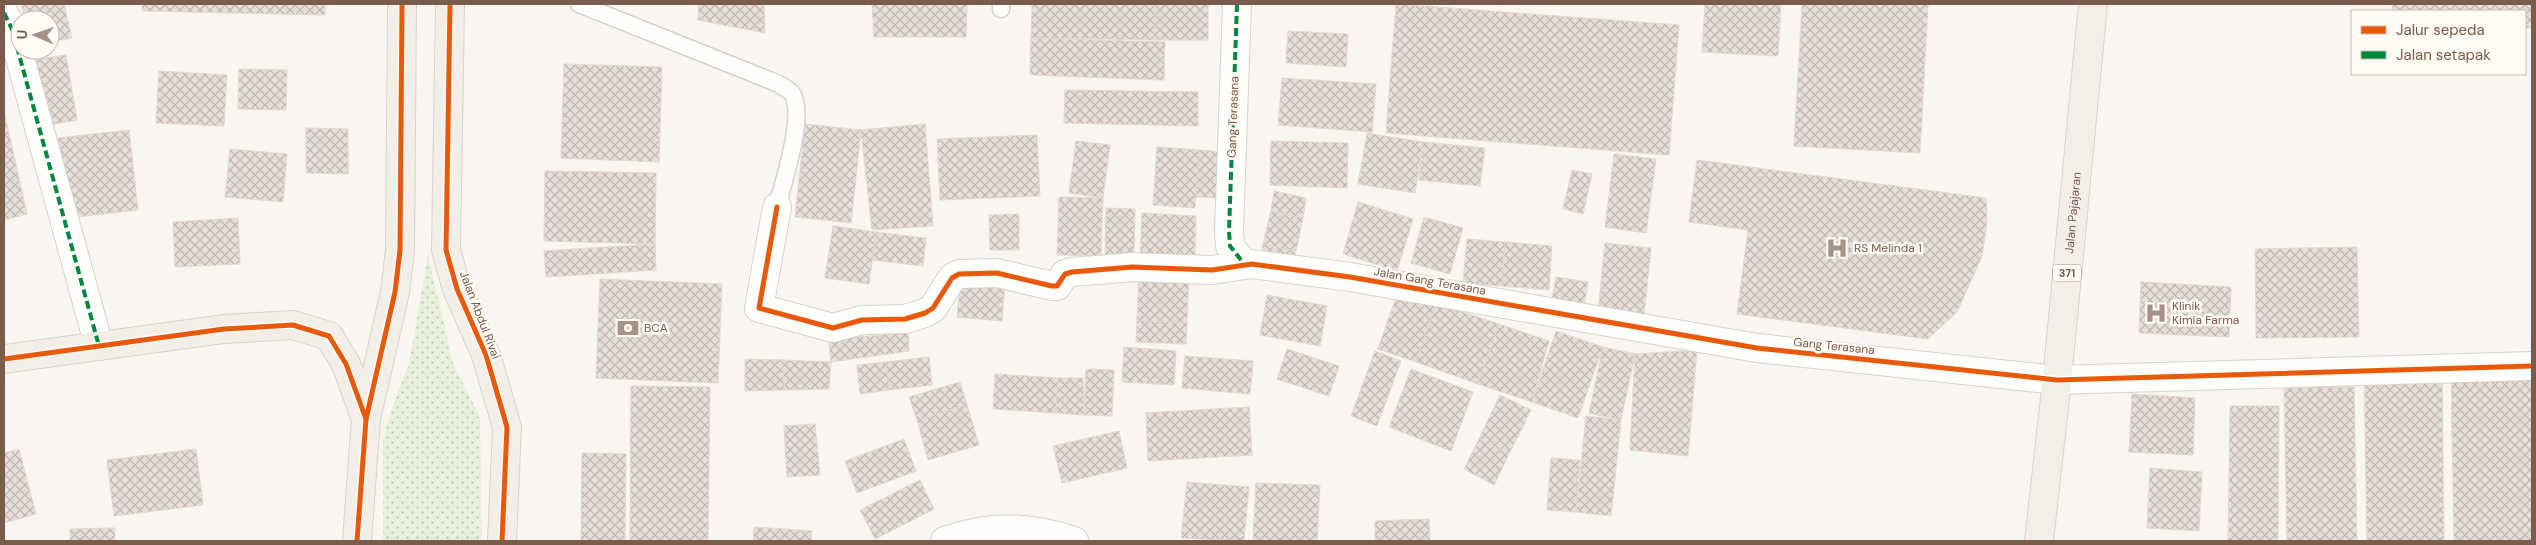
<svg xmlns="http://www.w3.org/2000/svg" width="2536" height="545" font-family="'DM Sans',sans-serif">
<defs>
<pattern id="park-dots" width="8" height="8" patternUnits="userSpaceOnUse" patternTransform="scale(1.25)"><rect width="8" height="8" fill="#e7f0db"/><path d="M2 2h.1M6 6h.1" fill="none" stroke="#c0c6b4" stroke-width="1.8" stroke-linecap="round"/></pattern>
<pattern id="building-cross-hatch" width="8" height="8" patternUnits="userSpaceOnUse" patternTransform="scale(1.25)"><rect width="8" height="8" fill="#e6ded7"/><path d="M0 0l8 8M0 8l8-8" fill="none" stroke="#bfb7b1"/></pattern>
</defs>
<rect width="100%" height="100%" fill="#f9f5f0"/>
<polygon fill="url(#park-dots)" points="428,255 453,363 480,417 482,541 383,541 383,441 390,413 409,364"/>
<g fill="url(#building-cross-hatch)" stroke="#e2d8d2">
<polygon points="21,4 64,4 72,38 50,42 50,20 25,20"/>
<polygon points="142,4 325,4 325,15 142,11"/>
<polygon points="699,4 764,4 765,33 698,20"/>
<polygon points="872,4 967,4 966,37 874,37"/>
<polygon points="1032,4 1155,4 1154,40 1031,38"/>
<polygon points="1155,4 1208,4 1208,40 1154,40"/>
<polygon points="1396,4 1679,25 1669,155 1386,133"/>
<polygon points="1705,4 1781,4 1778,56 1702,52"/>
<polygon points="1802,4 1928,4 1920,153 1794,146"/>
<polygon points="2393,4 2532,4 2532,28 2525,28 2525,11 2392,11"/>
<polygon points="1288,31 1348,34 1346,67 1286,63"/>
<polygon points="1031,38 1165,42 1164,80 1030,75"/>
<polygon points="66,55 77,120 44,126 33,60"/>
<polygon points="564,64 662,67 659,162 561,158"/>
<polygon points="239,69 287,70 286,110 238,109"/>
<polygon points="159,71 227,75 224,126 156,123"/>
<polygon points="1282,78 1376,84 1372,132 1278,125"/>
<polygon points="1065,90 1198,92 1198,126 1064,123"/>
<polygon points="4,111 27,214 4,220"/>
<polygon points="805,124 861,130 851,223 795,217"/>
<polygon points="925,124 933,226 872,230 861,130"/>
<polygon points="306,128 348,129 348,174 306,173"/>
<polygon points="129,130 138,210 67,218 58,138"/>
<polygon points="1367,133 1423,142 1415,193 1358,184"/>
<polygon points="1037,135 1040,196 940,200 937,139"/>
<polygon points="1076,141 1110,145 1103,198 1069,193"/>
<polygon points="1271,141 1348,143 1347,188 1270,185"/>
<polygon points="1423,142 1485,148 1480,186 1419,180"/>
<polygon points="1157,147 1199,150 1195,208 1153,205"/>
<polygon points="230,149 287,154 283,202 225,197"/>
<polygon points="1199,150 1224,152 1221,198 1196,197"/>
<polygon points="1614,154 1656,159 1646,233 1605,227"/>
<polygon points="1697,160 1986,198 1987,222 1982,256 1957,312 1928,339 1737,314 1748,230 1689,222"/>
<polygon points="1572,170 1592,174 1583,214 1563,209"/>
<polygon points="545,171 656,173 655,244 544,241"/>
<polygon points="1274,191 1306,198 1303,218 1271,211"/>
<polygon points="1059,197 1103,198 1101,256 1057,255"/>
<polygon points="1358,202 1413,219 1397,271 1343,254"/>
<polygon points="1106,208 1135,209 1134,260 1105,259"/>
<polygon points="1271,211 1303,218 1296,251 1263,244"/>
<polygon points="1142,213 1196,216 1195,262 1140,260"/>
<polygon points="1019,214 1019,250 990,250 989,215"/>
<polygon points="1424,217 1463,228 1450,274 1411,263"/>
<polygon points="238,218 240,264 175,267 173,222"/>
<polygon points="833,226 876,232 869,284 825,278"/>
<polygon points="876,232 926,238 923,266 873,260"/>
<polygon points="1467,239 1505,242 1502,286 1463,283"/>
<polygon points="1505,242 1552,246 1549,290 1502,286"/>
<polygon points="1605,243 1651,248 1644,316 1598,312"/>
<polygon points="655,244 656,270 546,277 544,251"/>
<polygon points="1263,244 1296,251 1293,266 1261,260"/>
<polygon points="2357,247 2359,337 2256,338 2255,249"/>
<polygon points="1139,272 1189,274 1187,323 1137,320"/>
<polygon points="1556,277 1588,282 1583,311 1551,305"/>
<polygon points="961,278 1005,281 1002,321 957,317"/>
<polygon points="600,279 722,284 718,383 596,378"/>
<polygon points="2141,282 2231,287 2229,337 2139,333"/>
<polygon points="1399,289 1436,303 1416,362 1378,349"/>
<polygon points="1267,295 1327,306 1320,346 1260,335"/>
<polygon points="1436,303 1499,324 1478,384 1416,362"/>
<polygon points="1137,320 1187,323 1186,344 1136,342"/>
<polygon points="1499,324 1549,341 1532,402 1478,384"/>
<polygon points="1556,331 1603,347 1578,418 1532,402"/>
<polygon points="908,333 909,351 831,362 829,339"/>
<polygon points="1124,347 1176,351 1174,385 1122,382"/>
<polygon points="1603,347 1635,354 1621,420 1589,413"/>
<polygon points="1287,349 1339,366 1329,396 1277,379"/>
<polygon points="1697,350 1688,456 1630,450 1635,354"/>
<polygon points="1375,351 1401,361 1377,426 1351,416"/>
<polygon points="1185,356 1253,361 1250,394 1182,388"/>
<polygon points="929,357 932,385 889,390 886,362"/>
<polygon points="745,359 782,360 785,390 745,391"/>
<polygon points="782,360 831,362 829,389 785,390"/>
<polygon points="886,362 889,390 860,394 857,365"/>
<polygon points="1086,369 1114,370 1112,416 1084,415"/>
<polygon points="1411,369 1473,392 1451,451 1389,427"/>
<polygon points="2532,371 2532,541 2454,541 2451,373"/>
<polygon points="2442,372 2444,541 2367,541 2364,373"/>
<polygon points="995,374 1058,378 1056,413 993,409"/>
<polygon points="1058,378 1083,378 1084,415 1056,413"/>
<polygon points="960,382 967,405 917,420 909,397"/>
<polygon points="631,386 710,387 708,541 630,541"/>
<polygon points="2354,387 2357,541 2287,541 2284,388"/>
<polygon points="2132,394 2195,398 2193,455 2129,452"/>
<polygon points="1500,395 1531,410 1509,454 1479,439"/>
<polygon points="967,405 979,445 928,460 917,420"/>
<polygon points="2230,406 2279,406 2278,541 2228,541"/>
<polygon points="1249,407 1252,455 1148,461 1146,413"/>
<polygon points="1586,416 1621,420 1611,516 1576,512"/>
<polygon points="815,424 820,475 787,477 784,426"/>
<polygon points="1119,431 1127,468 1062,483 1053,446"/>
<polygon points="904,439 916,471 857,493 845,461"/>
<polygon points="1479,439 1509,454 1494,485 1464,469"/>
<polygon points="19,449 36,514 4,523 4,453"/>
<polygon points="196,449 203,505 114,516 107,460"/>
<polygon points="582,453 626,454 625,541 581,541"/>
<polygon points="1551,458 1580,460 1576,512 1547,510"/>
<polygon points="2150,468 2202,472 2199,531 2147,528"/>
<polygon points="920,480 934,509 875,539 860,510"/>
<polygon points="1187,482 1249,487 1244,541 1181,538"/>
<polygon points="1256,483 1320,485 1317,541 1253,541"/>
<polygon points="1429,519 1430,541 1375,541 1375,521"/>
<polygon points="754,527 812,531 811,541 753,541"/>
<polygon points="115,528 115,541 70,541 70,529"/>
</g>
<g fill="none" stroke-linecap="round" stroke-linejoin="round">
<g stroke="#d7d1cb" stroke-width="19">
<g id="service">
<path d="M579 4 779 84C783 87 789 90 792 93 806 115 783 182 777 207"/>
<polyline points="1001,4 1001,9"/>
</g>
</g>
<g stroke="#d7d1cb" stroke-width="30">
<g id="minor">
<polyline points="1237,4 1229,231 1230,246 1245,265"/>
<polyline points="4,13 12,29 99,346"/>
<polyline points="777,207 759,308 833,328 862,320 905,319 925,313 933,308 952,278 959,274 997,273 1052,286 1057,286 1065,274 1072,272 1132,267 1212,270 1252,264 1350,277 1757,348 2057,380 2532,366"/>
<path d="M945 541C990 525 1029 526 1074 541"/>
</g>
</g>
<g stroke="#dad1cc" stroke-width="30">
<g id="primary">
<polyline points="450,4 446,250 457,289 486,355 507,427 502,541"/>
<polyline points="4,359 224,329 293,325 329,336 346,364 366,419"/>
<polyline points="357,541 366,419 395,292 400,250 402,4"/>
<path id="s1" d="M2039 541 2057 380 2093 4"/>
</g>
</g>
<use href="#service" stroke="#fefefd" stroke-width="16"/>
<use href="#minor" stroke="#fefefd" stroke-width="28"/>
<use href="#primary" stroke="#f3eee8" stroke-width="28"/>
<g stroke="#00873e" stroke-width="4" stroke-dasharray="8 4" stroke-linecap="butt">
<polyline points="1237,4 1229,231 1230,246 1245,265"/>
<polyline points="4,13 12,29 99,346"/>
</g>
<g stroke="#fffaf3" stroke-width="8">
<g id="cycleway">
<polyline points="450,4 446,250 457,289 486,355 507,427 502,541"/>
<polyline points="777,207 759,308 833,328 862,320 905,319 925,313 933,308 952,278 959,274 997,273 1052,286 1057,286 1065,274 1072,272 1132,267 1212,270 1252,264 1350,277 1757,348 2057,380 2532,366"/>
<polyline points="4,359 224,329 293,325 329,336 346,364 366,419"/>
<polyline points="357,541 366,419 395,292 400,250 402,4"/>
</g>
</g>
<use href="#cycleway" stroke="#e8590c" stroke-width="5"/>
</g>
<defs>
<g id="hospital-bare" transform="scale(1.725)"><path d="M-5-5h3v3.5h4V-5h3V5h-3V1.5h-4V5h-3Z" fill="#a69286" stroke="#fffaf3" stroke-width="2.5" paint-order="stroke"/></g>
<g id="bank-bare" transform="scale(1.725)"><path d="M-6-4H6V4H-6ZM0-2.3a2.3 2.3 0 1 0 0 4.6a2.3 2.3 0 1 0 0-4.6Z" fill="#a69286" stroke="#fffaf3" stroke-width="2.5" paint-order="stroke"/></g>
</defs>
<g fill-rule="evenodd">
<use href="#hospital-bare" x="1837" y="248"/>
<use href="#hospital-bare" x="2156" y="313"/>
<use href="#bank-bare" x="628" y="328"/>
</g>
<g text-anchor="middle" stroke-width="5" stroke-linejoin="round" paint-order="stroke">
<rect fill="#fffaf3" stroke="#a28b7f" stroke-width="1" x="2053" y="264.5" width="28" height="17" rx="4"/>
<g font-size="11" font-weight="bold" fill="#7a5c4d">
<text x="2067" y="277">371</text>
</g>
<g font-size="12" fill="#7a5c4d" stroke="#fffaf3">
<text transform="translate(1233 117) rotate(-88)" y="4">Gang Terasana</text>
<text dy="4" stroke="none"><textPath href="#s1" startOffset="330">Jalan Pajajaran</textPath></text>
<text transform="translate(1430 281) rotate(10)" y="4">Jalan Gang Terasana</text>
<text transform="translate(480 315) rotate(69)" y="4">Jalan Abdul Rivai</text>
<text transform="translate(1834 346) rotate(6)" y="4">Gang Terasana</text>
</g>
<g font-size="12" fill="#7a5c4d" stroke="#fffaf3" text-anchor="start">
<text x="1854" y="252">RS Melinda 1</text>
<text x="2172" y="310">Klinik<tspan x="2172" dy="14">Kimia Farma</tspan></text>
<text x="644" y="332">BCA</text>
</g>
</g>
<rect width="2536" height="545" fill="none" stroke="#7a5c4d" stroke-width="10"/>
<rect x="2351" y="10" width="175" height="65" fill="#fffaf3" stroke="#cabbb1"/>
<rect x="2361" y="26" width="25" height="8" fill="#e8590c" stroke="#cabbb1"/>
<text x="2396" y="35" font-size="15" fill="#7a5c4d">Jalur sepeda</text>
<rect x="2361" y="51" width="25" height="8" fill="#00873e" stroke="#cabbb1"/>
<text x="2396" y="60" font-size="15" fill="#7a5c4d">Jalan setapak</text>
<g transform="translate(35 35) rotate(272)"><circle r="24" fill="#fffaf3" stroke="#cabbb1"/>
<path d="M0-4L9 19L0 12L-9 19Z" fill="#a69286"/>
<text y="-8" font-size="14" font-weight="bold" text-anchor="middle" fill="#7a5c4d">U</text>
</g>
</svg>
